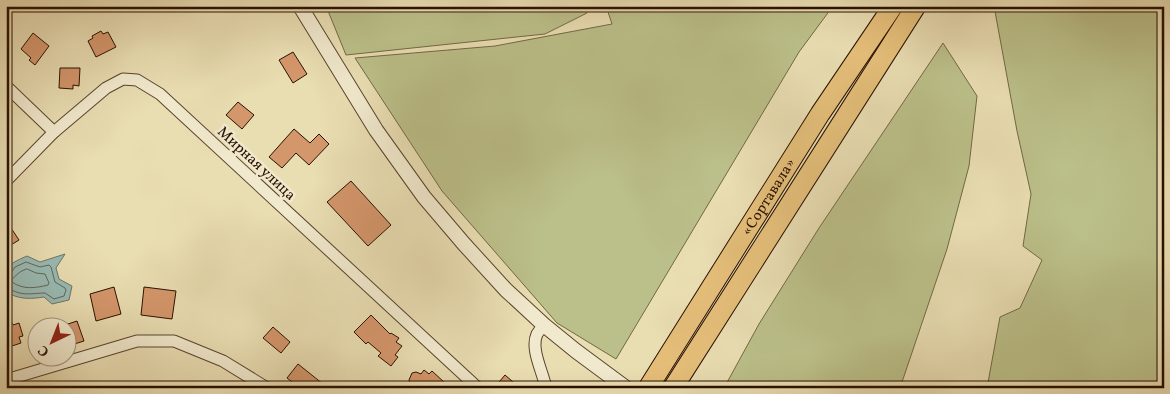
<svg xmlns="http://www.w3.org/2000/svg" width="1170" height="394" font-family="Vollkorn,serif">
<rect width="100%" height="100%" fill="#e9ddb2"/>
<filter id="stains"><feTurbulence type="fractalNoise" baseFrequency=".004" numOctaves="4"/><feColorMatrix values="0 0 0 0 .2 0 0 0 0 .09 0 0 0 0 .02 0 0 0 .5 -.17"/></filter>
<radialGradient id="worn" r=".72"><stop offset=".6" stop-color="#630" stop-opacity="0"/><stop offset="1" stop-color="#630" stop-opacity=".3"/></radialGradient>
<g fill="#bbbf89" stroke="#726844">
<polygon points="326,6 585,6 587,13 545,34 346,55"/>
<polygon points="606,6 833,6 799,52 616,359 557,323 442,191 355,58 495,46 612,24"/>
<polygon points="994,6 1164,6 1164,388 987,388 1000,317 1020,308 1042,260 1023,246 1031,194 1017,131"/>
<polygon points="943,43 977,96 969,166 947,249 900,388 724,388 759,324 819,228"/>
</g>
<path fill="#99bab3" stroke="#6c766b" d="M65 254 56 268 59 279 72 286 69 300 52 304 44 297C31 299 17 300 6 291 6 267 4 266 27 256L40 262Z"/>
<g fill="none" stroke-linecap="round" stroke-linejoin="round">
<g stroke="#61665a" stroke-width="1">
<path d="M27 269 36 273 45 274 49 283 48 285C36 288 23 290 12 282V279L20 272Z"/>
<path d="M6 273H11L15 267 26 262 40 267 49 265 51 267 55 282 65 288 66 290 64 296 54 299 45 293C35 293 24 296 14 291 11 290 9 288 6 288"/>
</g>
</g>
<g fill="#d4966b" stroke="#291100">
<polygon points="101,31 103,34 108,32 116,47 96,57 88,41 93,38 92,36"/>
<polygon points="33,33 49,46 35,65 29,60 31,58 21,49"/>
<polygon points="293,52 307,74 293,83 279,60"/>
<polygon points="60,68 80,68 79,86 73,85 73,89 59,88"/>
<polygon points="238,102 254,115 242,129 226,115"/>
<polygon points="294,129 310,143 319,134 329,144 309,165 296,153 282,168 269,157"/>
<polygon points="351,181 391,225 368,246 327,202"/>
<polygon points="11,228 19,240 6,248 6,232"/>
<polygon points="114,287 121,314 96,321 90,294"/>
<polygon points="144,287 176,291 172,319 141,315"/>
<polygon points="6,310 13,325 19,323 23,336 19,337 21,343 6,348"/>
<polygon points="371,315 390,334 391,333 399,338 396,342 402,346 395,355 398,357 391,366 378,356 381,353 368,342 366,344 354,332"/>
<polygon points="77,321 84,341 68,346 68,324"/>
<polygon points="273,327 290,342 281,353 263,338"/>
<polygon points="298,364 328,388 300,388 287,378"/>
<polygon points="424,370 429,374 432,371 445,383 441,388 420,388 420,387 414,386 410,384 409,380 412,373 416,372 421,374"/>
<polygon points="505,375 520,388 494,388"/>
</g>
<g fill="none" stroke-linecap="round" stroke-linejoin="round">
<g stroke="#59442c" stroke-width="13">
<g id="minor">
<polyline points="6,86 54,132"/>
<polyline points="6,181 54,132 106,88 123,79 137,80 160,94 478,388"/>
<path d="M544 325C542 327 539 331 537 334 530 349 543 372 546 388"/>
<polyline points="6,380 137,341 174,341 223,361 267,388"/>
</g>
</g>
<g stroke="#59442c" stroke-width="16">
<polyline id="tertiary" points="300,6 376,130 424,197 464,244 506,290 544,325 576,351 626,388"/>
</g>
<g stroke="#291100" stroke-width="21">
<g id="trunk">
<path id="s1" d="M648 388 820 114 893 6"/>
<polyline points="673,388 916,6"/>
</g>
</g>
<use href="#minor" stroke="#f1e9cd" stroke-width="11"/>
<use href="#tertiary" stroke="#f1e9cd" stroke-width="14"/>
<use href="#trunk" stroke="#e4be79" stroke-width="19"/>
</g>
<g text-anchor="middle" stroke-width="5" stroke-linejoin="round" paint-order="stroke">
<g font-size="15" fill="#291100" stroke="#f1e9cd">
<text transform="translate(257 163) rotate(43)" y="5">Мирная улица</text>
<text dy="5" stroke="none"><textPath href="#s1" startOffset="226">«Сортавала»</textPath></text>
</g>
</g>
<rect width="1170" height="394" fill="none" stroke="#e9ddb2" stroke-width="25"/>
<rect x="8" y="8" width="1155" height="379" fill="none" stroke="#291100" stroke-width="2.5"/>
<rect x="12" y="12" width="1145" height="369" fill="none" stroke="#291100"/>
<g transform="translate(52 342) rotate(223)"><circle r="24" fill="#f1e9cd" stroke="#a1937b"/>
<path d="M0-4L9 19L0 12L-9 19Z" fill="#8f2418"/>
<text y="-8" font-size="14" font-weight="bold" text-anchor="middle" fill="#291100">С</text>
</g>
<rect width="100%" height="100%" filter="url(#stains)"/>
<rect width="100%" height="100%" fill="url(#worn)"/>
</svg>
